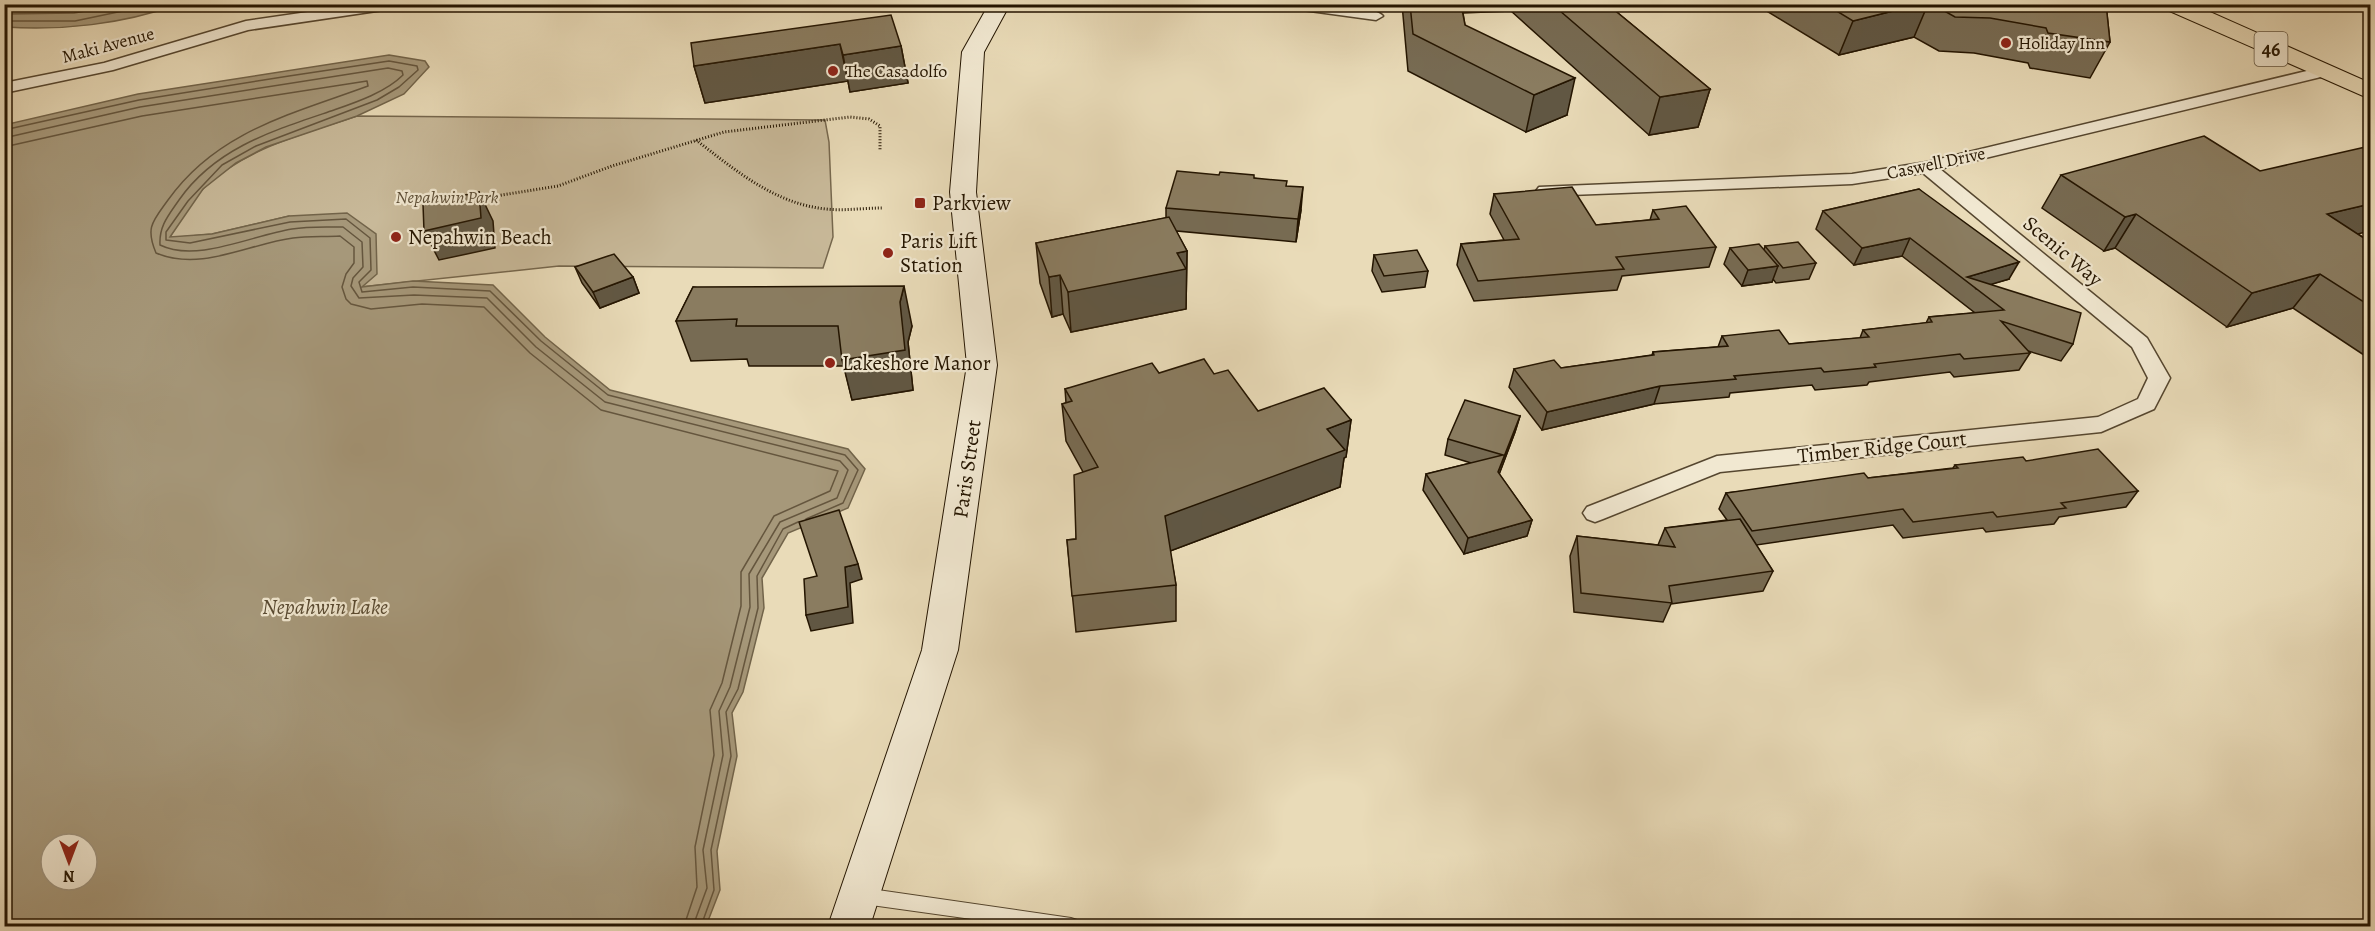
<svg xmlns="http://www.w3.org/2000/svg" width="2375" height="931" font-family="Alegreya,serif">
<rect width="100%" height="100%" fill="#e9dbb8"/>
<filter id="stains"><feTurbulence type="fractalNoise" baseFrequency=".00333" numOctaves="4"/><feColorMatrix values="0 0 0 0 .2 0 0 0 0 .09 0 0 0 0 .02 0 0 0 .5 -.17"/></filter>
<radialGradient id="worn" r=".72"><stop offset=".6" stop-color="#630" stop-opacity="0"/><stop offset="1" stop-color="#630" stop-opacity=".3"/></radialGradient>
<path fill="#c8b999" stroke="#76674d" stroke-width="1.5" d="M357 116 825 120 829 142 833 237 823 268 559 266 360 287 289 216 212 234 169 238C180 222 190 202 204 188 245 148 304 134 357 116Z"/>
<g fill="#a6987a" stroke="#72644a" stroke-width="1.5" fill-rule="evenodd">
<path d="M4 5 5 4 176 5C123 24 61 31 5 27Z"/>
<path d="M389 55 425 61 429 67 404 94 357 116 266 147 236 163 203 189 170 237 212 234 289 216 347 213 376 234 377 274 362 287 413 281 493 285 545 337 610 390 848 449 865 469 848 508 788 533 762 578 764 608 743 692 732 713 737 756 717 851 720 890 706 926H5L4 125 138 94ZM51 844H87V880H51Z"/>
</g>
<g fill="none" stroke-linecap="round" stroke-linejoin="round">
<g stroke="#65563e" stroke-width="1.5">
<polyline points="4,14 74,13 126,4"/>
<polyline points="4,21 75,21 156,4"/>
<polyline points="4,130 139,100 289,76 389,61 417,66 418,70 399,87 377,100 256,146 222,165 188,201 166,232 166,240 190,243 290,222 346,219 370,238 371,270 359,282 362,292 413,287 490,291 541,341 608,395 845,455 858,470 843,503 806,519"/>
<path d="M4 138 140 107 388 68 402 71 403 75C386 92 357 102 334 110 275 130 216 147 179 200 168 216 159 226 160 245 197 263 253 235 292 229 309 226 326 227 343 227L362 242 363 267 353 278 351 286 359 298 414 295 487 298 536 347 605 402 840 461 848 470 837 498 780 522 749 574 750 607 730 687 719 711 723 755 703 850 707 888 693 926"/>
<path d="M4 147 142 116 367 81 368 86C292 114 217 131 168 200 153 221 145 227 156 253 201 272 248 244 293 238 308 236 325 237 340 236L354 247V263L346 274 342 287 346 299 351 304 371 309 422 304 484 307 530 353 601 410 838 471 830 491 774 516 741 572V606L722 683 710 710 714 755 695 847 697 887 684 926"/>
<polyline points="701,926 714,890 711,850 731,756 726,712 738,689 758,608 757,576 783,529 798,522"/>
</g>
<g stroke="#55462f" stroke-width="2">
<polygon id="service" points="864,888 1071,918 1077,920 1079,926 1021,926 864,904 858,901 856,896 858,891"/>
</g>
<g stroke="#55462f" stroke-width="3">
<g id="minor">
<polygon points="363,4 404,4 397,8 248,30 113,70 4,93 4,83 104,63 246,21"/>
<path d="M1281 4C1299 4 1373 4 1383 16L1376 20 1288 8Z"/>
<polygon points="2323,67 2329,69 2331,72 2329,75 1940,169 2147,338 2170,378 2154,409 2101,432 1720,472 1603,519 1595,522 1587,519 1583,513 1587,507 1717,456 2098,417 2138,399 2148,378 2132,347 1923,173 1852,184 1545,196 1536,191 1539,187 1852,174 1927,162"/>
</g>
</g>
<g stroke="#241501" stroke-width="2">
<polygon id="secondary" points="989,4 1010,4 984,52 976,192 997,365 958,650 870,926 828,926 922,650 967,365 950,192 962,52"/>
</g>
<g stroke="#241501" stroke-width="2">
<polygon id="primary" points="2163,4 2192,4 2370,83 2370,99 2165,9"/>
</g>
<g stroke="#241501" stroke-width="3" stroke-dasharray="1 2" stroke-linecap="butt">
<path d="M696 140C735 170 775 204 826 209 844 211 864 208 882 208"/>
<polyline points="477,199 558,186 612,166 724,132 850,117 869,119 880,126 880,151"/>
</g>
<use href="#service" fill="#f1e8d1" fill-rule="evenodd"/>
<use href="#minor" fill="#f1e8d1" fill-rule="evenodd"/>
<use href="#secondary" fill="#f1e8d1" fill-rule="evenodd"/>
<use href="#primary" fill="#e9dbb8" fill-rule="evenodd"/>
</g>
<g fill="#776b53" stroke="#241501" stroke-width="1.5">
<polygon points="1402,4 1607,4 1710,89 1698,127 1649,135 1511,11 1463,13 1465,25 1567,115 1526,132 1408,71"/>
<polygon points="1755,4 2106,4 2110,42 2090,78 2030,68 2028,63 1974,53 1939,51 1914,37 1839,55"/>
<polygon points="901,46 908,83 850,92 848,81 705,103 694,66"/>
<polygon points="2061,175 2358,234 2370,242 2370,359 2293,308 2227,327 2115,248 2104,251 2042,208"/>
<polygon points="1254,178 1286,186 1301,210 1296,242 1176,231 1187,251 1186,309 1071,332 1063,314 1052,317 1040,283 1036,243 1166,218 1166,208"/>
<polygon points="1919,189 2009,279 1991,284 2073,344 2061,361 2028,351 2030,353 2019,370 1954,377 1950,372 1869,382 1867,385 1815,390 1812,385 1730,393 1729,397 1654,404 1542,430 1509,387 1514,369 1561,368 1652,355 1653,352 1718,347 1722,336 1789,344 1860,338 1863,330 1926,323 1929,317 1975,313 1902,256 1854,265 1816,229 1823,211"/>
<polygon points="1494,194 1596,225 1650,220 1653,210 1716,247 1709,267 1622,276 1617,290 1474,301 1457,265 1461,244 1504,240 1490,214"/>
<polygon points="1765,246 1816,263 1809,279 1776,283 1773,279 1772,282 1742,286 1724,264 1730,248 1764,250"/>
<polygon points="1374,255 1428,271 1425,287 1382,292 1372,271"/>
<polygon points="575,267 633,277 639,293 600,308 582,283"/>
<polygon points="693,287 912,326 908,342 913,390 852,400 844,366 749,366 747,359 691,361 676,321"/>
<polygon points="1159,373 1214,374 1258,411 1351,420 1346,457 1344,458 1340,487 1170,551 1176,585 1176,621 1076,632 1067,540 1076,539 1083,472 1066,441 1062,404 1066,403 1065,389"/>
<polygon points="1520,416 1515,432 1499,474 1532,520 1527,536 1464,554 1423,490 1426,474 1471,463 1445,455 1448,439"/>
<polygon points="2026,461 2138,491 2126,507 2059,517 2054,524 1986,532 1983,528 1903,538 1893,525 1756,545 1773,571 1763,591 1671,604 1663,622 1574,612 1570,556 1577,536 1658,545 1665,528 1727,520 1719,509 1726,493 1868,478 1953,468 1955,465"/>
</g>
<g fill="#615743" stroke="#241501" stroke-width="1.5">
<polygon points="1921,4 1928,4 1914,37 1839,55 1853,21"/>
<polygon points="840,44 848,81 705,103 694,66"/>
<polygon points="901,46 908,83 850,92 843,55"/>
<polygon points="1575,78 1567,115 1526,132 1534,95"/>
<polygon points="1710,89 1698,127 1649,135 1660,97"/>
<polygon points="1303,187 1301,210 1296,242 1298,219"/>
<polygon points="479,192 493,221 495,248 439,260 424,231"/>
<polygon points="2370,204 2370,231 2301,248 2327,214"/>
<polygon points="2136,214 2115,248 2104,251 2125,217"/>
<polygon points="1910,238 1902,256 1854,265 1862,248"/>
<polygon points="1187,251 1186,309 1071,332 1068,292 1177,253"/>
<polygon points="2019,262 2009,279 1976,289 1967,277"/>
<polygon points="1778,266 1772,282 1742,286 1748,270"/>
<polygon points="2320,274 2293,308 2227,327 2252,293"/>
<polygon points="1060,275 1063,314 1052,317 1049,277"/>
<polygon points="633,277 639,293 600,308 593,292"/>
<polygon points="904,286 912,326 908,342 913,390 852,400 842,360 900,302"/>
<polygon points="1660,386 1654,404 1542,430 1547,412"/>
<polygon points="1520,416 1515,432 1494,488 1498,472"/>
<polygon points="1351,420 1346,457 1344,458 1340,487 1165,553 1165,516 1327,429"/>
<polygon points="1532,520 1527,536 1464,554 1468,538"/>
<polygon points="858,564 862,579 850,583 853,623 811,631 806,615 845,567"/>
</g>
<g fill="#8a7c60" stroke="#241501" stroke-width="1.5">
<polygon points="1410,4 1461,4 1465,25 1575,78 1534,95 1413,34"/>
<polygon points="1552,4 1607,4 1710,89 1660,97"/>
<polygon points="1825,4 1921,4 1853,21"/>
<polygon points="1932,4 2106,4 2110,42 2048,33 2046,28 1990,18 1955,17"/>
<polygon points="891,15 901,46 843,55 840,44 694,66 691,43"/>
<polygon points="2204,136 2260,171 2370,146 2370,204 2327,214 2370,242 2370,306 2320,274 2252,293 2136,214 2125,217 2061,175"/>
<polygon points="1177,171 1219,175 1220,172 1254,175 1254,178 1287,181 1286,186 1303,187 1298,219 1166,208"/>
<polygon points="1572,187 1596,225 1659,219 1653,210 1686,206 1716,247 1616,257 1624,269 1478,281 1461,244 1519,239 1494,194"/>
<polygon points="1919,189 2019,262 1967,277 2081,313 2073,344 2001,321 2030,353 1964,359 1960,354 1874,364 1876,367 1824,372 1821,368 1734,376 1736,379 1660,386 1547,412 1514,369 1554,360 1561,368 1654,355 1653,352 1728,346 1722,336 1779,330 1789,344 1869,337 1863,330 1932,322 1929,317 2004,310 1910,238 1862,248 1823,211"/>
<polygon points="479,192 481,218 424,231 423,204"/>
<polygon points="1169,217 1187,251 1177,253 1186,269 1068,292 1060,275 1049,277 1036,243"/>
<polygon points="1798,242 1816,263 1783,268 1765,246"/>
<polygon points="1759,244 1778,266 1748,270 1730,248"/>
<polygon points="1417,250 1428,271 1384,276 1374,255"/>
<polygon points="614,254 633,277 593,292 575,267"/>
<polygon points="904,286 900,302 905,350 842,360 838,326 736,326 737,319 676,321 693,287"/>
<polygon points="1204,359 1214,374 1228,370 1258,411 1324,388 1351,420 1327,429 1345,450 1165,516 1176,585 1072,596 1067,540 1076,539 1074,475 1098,467 1062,404 1072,401 1065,389 1152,363 1159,373"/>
<polygon points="1465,400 1520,416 1498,472 1532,520 1468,538 1426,474 1503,455 1448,439"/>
<polygon points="2098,449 2138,491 2061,503 2066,508 1997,517 1993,512 1913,522 1903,509 1752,531 1726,493 1864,473 1868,478 1958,468 1955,465 2023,457 2026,461"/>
<polygon points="839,510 858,564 845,567 848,607 806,615 804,579 817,576 799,522"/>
<polygon points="1740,519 1773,571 1669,586 1672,603 1581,593 1577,536 1675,547 1665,528"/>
</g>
<g fill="#8f2418" stroke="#f1e8d1" stroke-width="2">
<circle cx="2006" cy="43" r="6"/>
<circle cx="833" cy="71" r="6"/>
<rect x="914" y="197" width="12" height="12" rx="3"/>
<circle cx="396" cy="237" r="6"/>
<circle cx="888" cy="253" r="6"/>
<circle cx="830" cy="363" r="6"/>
</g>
<g text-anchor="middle" stroke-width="4.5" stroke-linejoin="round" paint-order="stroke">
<g font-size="18" fill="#241501" stroke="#f1e8d1" text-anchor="start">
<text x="2018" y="49">Holiday Inn</text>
<text x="845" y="77">The Casadolfo</text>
</g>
<g font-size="18" fill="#241501" stroke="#f1e8d1">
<text transform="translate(108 45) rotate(-15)" y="6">Maki Avenue</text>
<text transform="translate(1936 163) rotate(-12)" y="6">Caswell Drive</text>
</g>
<g font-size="18" font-style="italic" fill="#5d4e36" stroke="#f1e8d1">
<text x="447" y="203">Nepahwin Park</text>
</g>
<rect fill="#f1e8d1" stroke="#62543f" stroke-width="1.5" x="2254.5" y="32" width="33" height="34" rx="4.5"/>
<g font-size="20" font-weight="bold" fill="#241501">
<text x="2271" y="56">46</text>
</g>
<g font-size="21" fill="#241501" stroke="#f1e8d1" text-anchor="start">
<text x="932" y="210">Parkview</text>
<text x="408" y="244">Nepahwin Beach</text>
<text x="900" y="248">Paris Lift<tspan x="900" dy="24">Station</tspan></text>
<text x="842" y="370">Lakeshore Manor</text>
</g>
<g font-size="21" fill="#241501" stroke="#f1e8d1">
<text transform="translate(2063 251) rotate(40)" y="7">Scenic Way</text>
<text transform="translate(1882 447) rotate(-6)" y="7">Timber Ridge Court</text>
<text transform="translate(967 469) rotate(-82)" y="7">Paris Street</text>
</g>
<g font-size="22" font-style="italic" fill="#584931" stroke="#f1e8d1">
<text x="325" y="614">Nepahwin Lake</text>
</g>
</g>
<rect width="2375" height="931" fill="none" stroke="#e9dbb8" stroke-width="24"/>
<rect x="6" y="6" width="2363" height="919" fill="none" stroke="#241501" stroke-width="3"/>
<rect x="12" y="12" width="2351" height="907" fill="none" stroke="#241501" stroke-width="1.5"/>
<g transform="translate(69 862) rotate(180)"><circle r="28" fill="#f1e8d1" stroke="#9f947e" stroke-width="1.5"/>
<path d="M0-4.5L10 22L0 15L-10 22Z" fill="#8f2418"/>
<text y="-9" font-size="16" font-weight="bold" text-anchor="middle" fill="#241501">N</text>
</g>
<rect width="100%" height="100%" filter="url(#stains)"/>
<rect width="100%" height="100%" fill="url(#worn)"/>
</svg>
